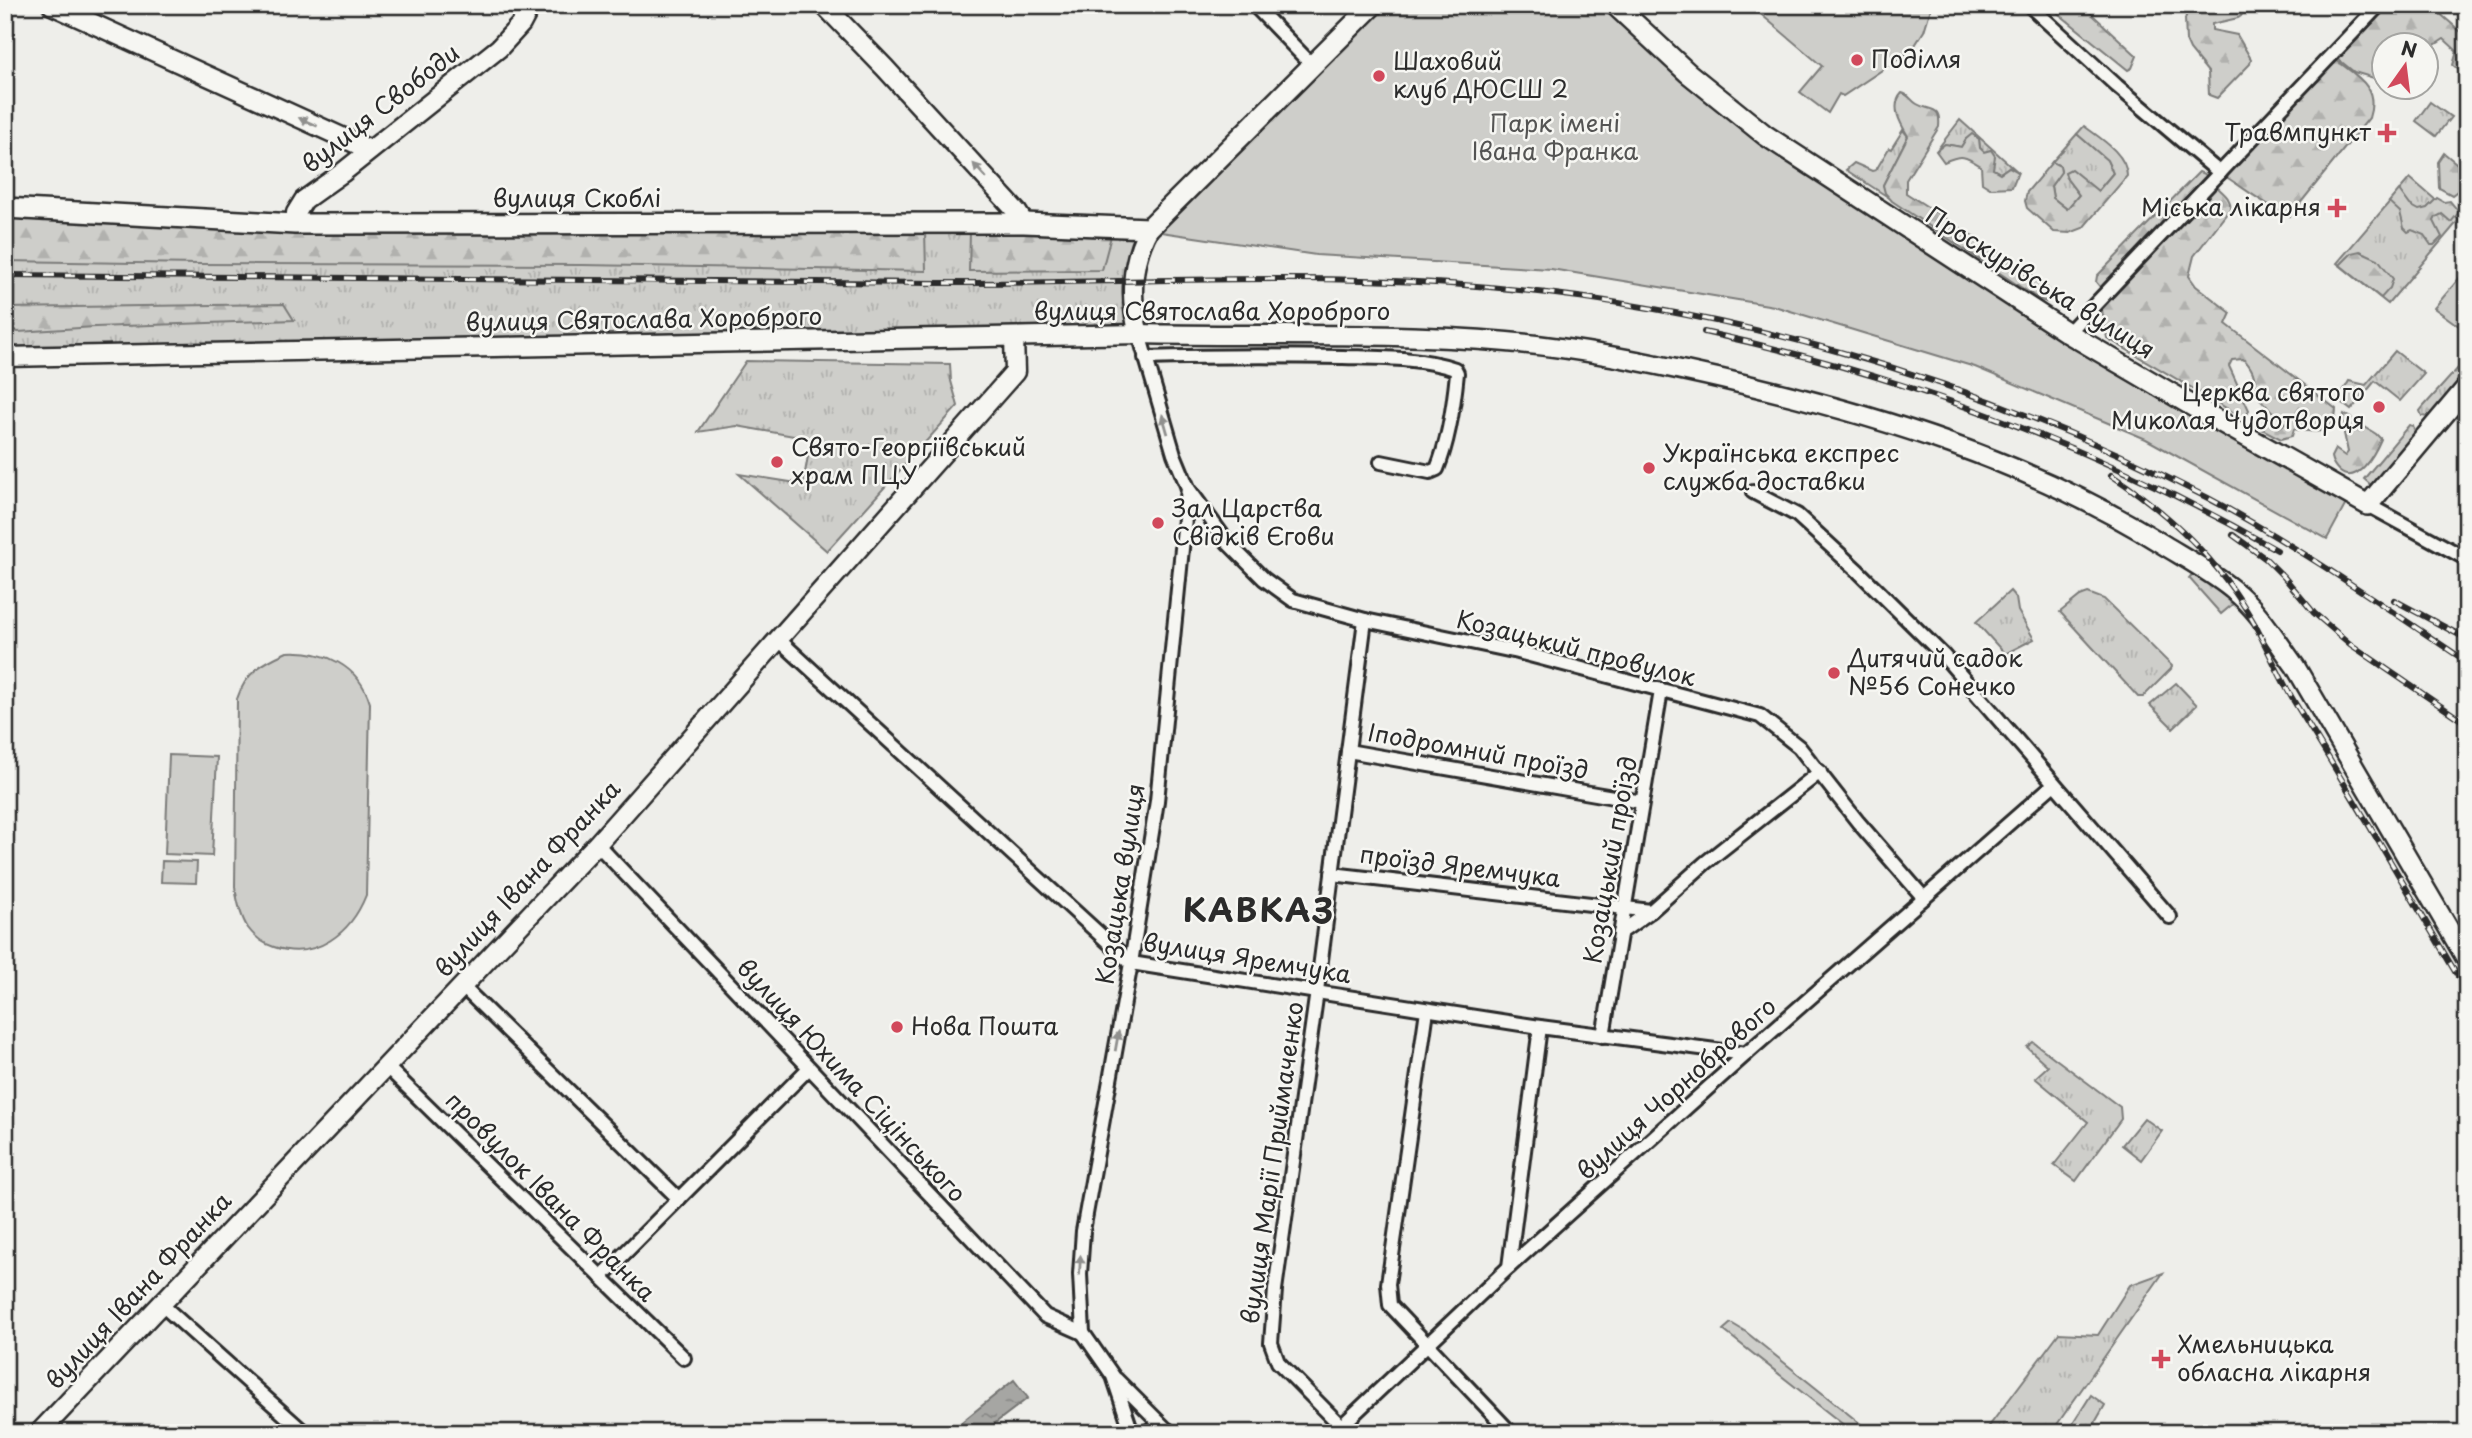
<svg xmlns="http://www.w3.org/2000/svg" width="2472" height="1438" font-family="'Playpen Sans',sans-serif">
<defs>
<pattern id="grass-tufts" width="24" height="20" patternUnits="userSpaceOnUse" patternTransform="scale(1.75)"><rect width="24" height="20" fill="#cececa"/><path d="M3 7l-1-3M5 7V3M7 7l1-3M15 17l-1-3M17 17v-4M19 17l1-3" fill="none" stroke="#b1b1ae"/></pattern>
<pattern id="forest-firs" width="22" height="20" patternUnits="userSpaceOnUse" patternTransform="scale(1.75)"><rect width="22" height="20" fill="#cececa"/><path d="M5 1l3.5 6h-7zM16 11l3.5 6h-7z" fill="#b1b1ae"/></pattern>
<pattern id="water-ripples" width="26" height="14" patternUnits="userSpaceOnUse" patternTransform="scale(1.75)"><rect width="26" height="14" fill="#a6a6a3"/><path d="M2 4q2-2 4 0t4 0M15 11q2-2 4 0t4 0" fill="none" stroke="#878785"/></pattern>
</defs>
<rect width="100%" height="100%" fill="#eeeeea"/>
<filter id="ink" filterUnits="userSpaceOnUse"><feTurbulence type="fractalNoise" baseFrequency=".0143" numOctaves="2"/><feDisplacementMap in="SourceGraphic" scale="14" xChannelSelector="R" yChannelSelector="G"/><feConvolveMatrix kernelMatrix="1 2 1 2 8 2 1 2 1" color-interpolation-filters="sRGB"/></filter>
<g filter="url(#ink)">
<g fill="url(#grass-tufts)" stroke="#7c7c7a" stroke-width="2">
<polygon points="2430,102 2451,117 2436,136 2416,121"/>
<polygon points="1960,120 2018,172 2009,167 2000,173 1993,169 1991,150 1984,152 1980,148 1979,139 1966,139 1961,147 1945,144 1936,151"/>
<polygon points="1903,130 1908,136 1883,185 1888,197 1846,170 1854,163 1872,171 1876,170 1889,148 1891,149"/>
<polygon points="2077,134 2107,160 2113,173 2098,191 2067,179 2079,195 2067,209 2053,198 2051,186 2061,171 2060,166 2052,162"/>
<polygon points="2410,178 2459,220 2388,304 2337,263"/>
<polygon points="5,215 970,232 1144,238 1132,329 5,352"/>
<polygon points="2467,269 2467,325 2463,329 2434,308"/>
<polygon points="2395,351 2424,374 2400,401 2375,381 2351,410 2338,400 2349,381 2366,385"/>
<polygon points="2467,358 2467,375 2428,417 2422,416 2420,411 2424,406"/>
<polygon points="746,361 950,364 951,381 958,406 827,551 739,474 803,484 811,439 737,426 698,432"/>
<polygon points="2409,425 2413,426 2415,433 2371,485 2364,479"/>
<polygon points="2195,571 2233,604 2221,614 2189,578"/>
<polygon points="2010,591 2016,598 2018,611 2034,639 2005,654 1976,622"/>
<polygon points="2088,593 2104,599 2172,666 2171,669 2143,697 2138,697 2060,612 2080,596"/>
<polygon points="2176,683 2197,705 2173,728 2150,705"/>
<polygon points="2033,1042 2120,1107 2121,1119 2076,1181 2054,1165 2088,1122 2035,1078 2048,1066 2027,1047"/>
<polygon points="2144,1118 2162,1131 2141,1160 2122,1145"/>
<polygon points="2163,1273 2051,1433 1984,1433 2059,1333 2098,1335 2130,1285"/>
<polygon points="1731,1323 1746,1332 1872,1433 1854,1433 1723,1330"/>
<polygon points="2091,1395 2105,1405 2089,1433 2067,1433"/>
</g>
<g fill="url(#forest-firs)" stroke="#7c7c7a" stroke-width="2">
<polygon points="2048,5 2082,5 2135,54 2137,56 2132,68 2128,70"/>
<polygon points="2190,5 2247,5 2241,16 2238,18 2212,24 2212,30 2237,35 2251,59 2250,64 2217,98 2209,95 2208,72 2190,50 2186,41 2185,19"/>
<polygon points="2385,5 2430,5 2467,37 2467,71 2459,70 2453,65 2457,51 2444,39 2427,50 2426,46 2384,46 2384,81 2354,72 2338,59 2339,53"/>
<path d="M2331 56C2355 76 2380 84 2369 118L2290 216C2265 206 2243 187 2220 173Z"/>
<path d="M1902 93C1910 95 1910 100 1917 104 1930 112 1941 104 1939 127L1906 180V193L2032 274C2041 282 2054 289 2047 302L2040 300 1892 201 1885 193 1883 185 1908 136C1900 123 1890 106 1902 93Z"/>
<path d="M2084 126C2100 138 2127 154 2127 176L2083 228 2070 233 2054 232 2027 208 2025 201 2027 192 2052 162 2060 166 2061 172 2051 186 2053 198 2067 209 2079 195 2067 179 2065 172 2071 169 2098 191 2113 173 2107 160 2077 134Z"/>
<path d="M1972 134 1979 139 1980 148 1984 152 1991 150 1995 156 1993 169 2000 173 2009 167 2018 172 2012 187 1990 188 1982 183 1981 166C1965 156 1962 154 1944 162L1936 151 1945 144 1961 147 1966 139Z"/>
<polygon points="2444,153 2467,172 2467,190 2460,189 2452,195 2439,188 2438,162"/>
<path d="M2199 172 2209 176C2213 189 2233 194 2230 209L2194 256 2189 276 2196 286 2231 313 2226 324 2336 409C2335 436 2315 433 2294 429L2292 436 2281 439 2262 429 2264 421 2268 418 2280 426 2286 424C2279 417 2261 403 2258 395 2254 381 2256 370 2243 359L2232 360 2229 366 2249 410 2245 419 2107 338 2100 299 2109 289 2101 288 2096 282 2097 276Z"/>
<polygon points="2399,190 2410,205 2419,210 2427,208 2437,198 2444,202 2450,201 2459,212 2451,222 2442,214 2436,217 2434,221 2442,237 2434,245 2431,245 2424,235 2412,230 2408,232 2404,228 2400,212 2389,202"/>
<polygon points="5,215 925,230 926,271 583,265 199,264 5,261"/>
<polygon points="970,232 1111,236 1102,270 969,271"/>
<polygon points="2360,251 2378,259 2393,279 2390,288 2381,298 2340,265 2352,253"/>
<polygon points="284,304 294,320 95,327 18,332 5,327 5,308"/>
<path d="M2344 414 2376 434 2381 439C2375 453 2357 487 2339 471 2334 466 2332 463 2331 457L2335 449 2345 456 2348 452 2342 424Z"/>
</g>
<g fill="#cececa" stroke="#7c7c7a" stroke-width="2">
<polygon points="1385,5 1608,5 1684,77 2348,500 2327,539 2146,439 1975,367 1774,306 1551,269 1316,255 1161,232"/>
<polygon points="1750,5 1932,5 1924,31 1912,50 1843,96 1839,94 1828,113 1800,92 1822,66"/>
<path d="M287 652C324 650 359 665 370 703L366 895C351 933 316 961 274 947 264 944 254 936 248 928 240 916 237 900 235 887L237 699C246 672 262 663 287 652Z"/>
<polygon points="169,755 217,757 212,856 165,854"/>
<polygon points="162,861 197,862 196,883 161,882"/>
</g>
<polygon fill="url(#water-ripples)" stroke="#757573" stroke-width="2" points="1014,1380 1028,1398 982,1433 948,1433"/>
<g fill="none" stroke-linecap="round" stroke-linejoin="round">
<g stroke="#2b2b2b" stroke-width="18">
<g id="street">
<polyline points="1254,5 1312,65"/>
<polyline points="2029,5 2117,86 2220,173"/>
<polyline points="2068,333 2379,5"/>
<path d="M1145 358C1211 356 1277 356 1343 357 1379 358 1420 357 1455 369L1457 373C1454 404 1449 440 1437 469L1430 472 1381 462"/>
<polyline points="1188,488 1228,543 1264,579 1293,600 1365,620 1518,652 1760,716 1799,747 1858,822 1924,898"/>
<polyline points="1753,492 1797,515 1858,571 1943,655 2170,917"/>
<polyline points="2368,505 2467,559"/>
<polyline points="778,639 1131,963 1540,1027 1746,1054"/>
<polyline points="1348,751 1642,802"/>
<polyline points="597,844 1045,1316 1083,1333"/>
<polyline points="1332,874 1651,911 1705,863 1820,772"/>
<polyline points="1620,933 1651,911"/>
<polyline points="462,986 679,1199"/>
<polyline points="1427,1010 1388,1284 1390,1305 1511,1433"/>
<polyline points="1603,1036 1661,691"/>
<polyline points="386,1066 684,1358"/>
<polyline points="1509,1267 1540,1027"/>
<polyline points="601,1277 809,1068"/>
<polyline points="161,1304 305,1433"/>
<polyline points="1116,1379 1166,1429"/>
<polyline points="1132,1433 1113,1376 1083,1333 1080,1274 1083,1231 1131,963 1157,801 1188,488 1174,454 1139,334"/>
<polyline points="1144,1433 1154,1428 1168,1430"/>
<polyline points="1334,1433 1509,1267 1746,1054 2054,784"/>
<polyline points="1348,1433 1278,1362 1271,1343 1275,1290 1317,991 1365,620"/>
</g>
</g>
<g stroke="#2b2b2b" stroke-width="23">
<g id="secondary">
<polyline points="52,5 370,150"/>
<polyline points="824,5 885,68 1017,212 1024,223"/>
<polyline points="295,224 296,213 304,200 342,173 499,48 521,24 531,5"/>
<path d="M1139 334C1129 299 1131 260 1149 228"/>
<path d="M5 357 1139 334C1262 337 1384 331 1507 342 1579 348 1651 363 1722 379 1875 414 2030 461 2164 545 2187 559 2211 572 2232 589 2258 609 2276 640 2295 666L2467 960"/>
<polyline points="39,1433 597,844 1015,372 1014,337"/>
</g>
</g>
<g stroke="#2b2b2b" stroke-width="24">
<g id="primary">
<polyline points="1615,5 1688,73 1765,135 2068,333 2196,408 2368,505 2467,387"/>
<polyline points="5,208 295,224 1024,223 1149,228 1373,5"/>
</g>
</g>
<use href="#street" stroke="#f6f6f2" stroke-width="12"/>
<use href="#secondary" stroke="#f6f6f2" stroke-width="18"/>
<use href="#primary" stroke="#f6f6f2" stroke-width="19"/>
<g stroke="#2b2b2b" stroke-width="6">
<g id="rail">
<path d="M5 275C316 277 627 282 939 283 1109 284 1280 273 1450 284 1712 301 1975 377 2208 498 2298 546 2382 605 2467 662"/>
<path d="M1704 332C1907 376 2096 447 2277 550"/>
<path d="M2111 475C2170 514 2219 560 2254 623 2268 649 2279 677 2295 703 2354 798 2410 895 2467 992"/>
<polyline points="2233,535 2266,559 2284,577 2314,613 2350,644 2467,724"/>
<polyline points="2394,600 2467,639"/>
</g>
</g>
<use href="#rail" stroke="#f6f6f2" stroke-width="3.5" stroke-dasharray="10" stroke-linecap="butt"/>
</g>
<defs><path id="oneway-solid" d="M-6-.8H1V-3.2L6.5 0L1 3.2V.8H-6Z" transform="scale(1.75)"/></defs>
<g fill="#90908e">
<use href="#oneway-solid" transform="translate(308 122) rotate(-156)"/>
<use href="#oneway-solid" transform="translate(980 171) rotate(-132)"/>
<use href="#oneway-solid" transform="translate(1165 424) rotate(-106)"/>
<use href="#oneway-solid" transform="translate(1117 1041) rotate(-80)"/>
<use href="#oneway-solid" transform="translate(1080 1265) rotate(-87)"/>
</g>
</g>
<g fill="#d1495b" stroke="#f6f6f2" stroke-width="2.5">
<circle cx="1857" cy="60" r="7"/>
<circle cx="1379" cy="76" r="7"/>
<path d="M2383.5 122.5h7v7h7v7h-7v7h-7v-7h-7v-7h7z"/>
<path d="M2333.5 197.5h7v7h7v7h-7v7h-7v-7h-7v-7h7z"/>
<circle cx="2379" cy="407" r="7"/>
<circle cx="777" cy="462" r="7"/>
<circle cx="1649" cy="468" r="7"/>
<circle cx="1158" cy="523" r="7"/>
<circle cx="1834" cy="673" r="7"/>
<circle cx="897" cy="1027" r="7"/>
<path d="M2157.5 1348.5h7v7h7v7h-7v7h-7v-7h-7v-7h7z"/>
</g>
<g text-anchor="middle" stroke-width="5" stroke-linejoin="round" paint-order="stroke">
<g font-size="24" fill="#2b2b2b" stroke="#f6f6f2" text-anchor="start">
<text x="1871" y="68">Поділля</text>
<text x="1393" y="70">Шаховий<tspan x="1393" dy="28">клуб ДЮСШ 2</tspan></text>
<text x="2371" y="141" text-anchor="end">Травмпункт</text>
<text x="2321" y="216" text-anchor="end">Міська лікарня</text>
<text x="2365" y="401" text-anchor="end">Церква святого<tspan x="2365" dy="28">Миколая Чудотворця</tspan></text>
<text x="791" y="456">Свято-Георгіївський<tspan x="791" dy="28">храм ПЦУ</tspan></text>
<text x="1663" y="462">Українська експрес<tspan x="1663" dy="28">служба доставки</tspan></text>
<text x="1172" y="517">Зал Царства<tspan x="1172" dy="28">Свідків Єгови</tspan></text>
<text x="1848" y="667">Дитячий садок<tspan x="1848" dy="28">№56 Сонечко</tspan></text>
<text x="911" y="1035">Нова Пошта</text>
<text x="2177" y="1353">Хмельницька<tspan x="2177" dy="28">обласна лікарня</tspan></text>
</g>
<g font-size="24" fill="#2b2b2b" stroke="#f6f6f2">
<text transform="translate(381 109) rotate(-38)" y="8">вулиця Свободи</text>
<text x="577" y="207">вулиця Скоблі</text>
<text transform="translate(2040 283) rotate(32)" y="8">Проскурівська вулиця</text>
<text x="1212" y="320">вулиця Святослава Хороброго</text>
<text transform="translate(644 320) rotate(-1)" y="8">вулиця Святослава Хороброго</text>
<text transform="translate(1576 649) rotate(14)" y="8">Козацький провулок</text>
<text transform="translate(1478 752) rotate(10)" y="8">Іподромний проїзд</text>
<text transform="translate(1611 860) rotate(-80)" y="8">Козацький проїзд</text>
<text transform="translate(1460 867) rotate(7)" y="8">проїзд Яремчука</text>
<text transform="translate(528 879) rotate(-47)" y="8">вулиця Івана Франка</text>
<text transform="translate(1121 884) rotate(-81)" y="8">Козацька вулиця</text>
<text transform="translate(1247 959) rotate(9)" y="8">вулиця Яремчука</text>
<text transform="translate(851 1081) rotate(47)" y="8">вулиця Юхима Сіцінського</text>
<text transform="translate(1677 1089) rotate(-42)" y="8">вулиця Чорнобрового</text>
<text transform="translate(1273 1163) rotate(-82)" y="8">вулиця Марії Приймаченко</text>
<text transform="translate(550 1197) rotate(45)" y="8">провулок Івана Франка</text>
<text transform="translate(139 1291) rotate(-47)" y="8">вулиця Івана Франка</text>
</g>
<g font-size="24" fill="#545453" stroke="#f6f6f2">
<text x="1555" y="132">Парк імені<tspan x="1555" dy="28">Івана Франка</tspan></text>
</g>
<g font-size="32" font-weight="bold" letter-spacing="2" fill="#2b2b2b" stroke="#f6f6f2">
<text x="1259" y="922">КАВКАЗ</text>
</g>
</g>
<rect width="2472" height="1438" fill="none" stroke="#f6f6f2" stroke-width="28"/>
<rect x="14" y="14" width="2444" height="1410" fill="none" stroke="#2b2b2b" stroke-width="2.5" filter="url(#ink)"/>
<g transform="translate(2405 66) rotate(14)"><circle r="33" fill="#f6f6f2" stroke="#a5a5a2" stroke-width="2"/>
<path d="M0-5L12 26L0 18L-12 26Z" fill="#d1495b"/>
<text y="-10" font-size="19" font-weight="bold" text-anchor="middle" fill="#2b2b2b">N</text>
</g>
</svg>
